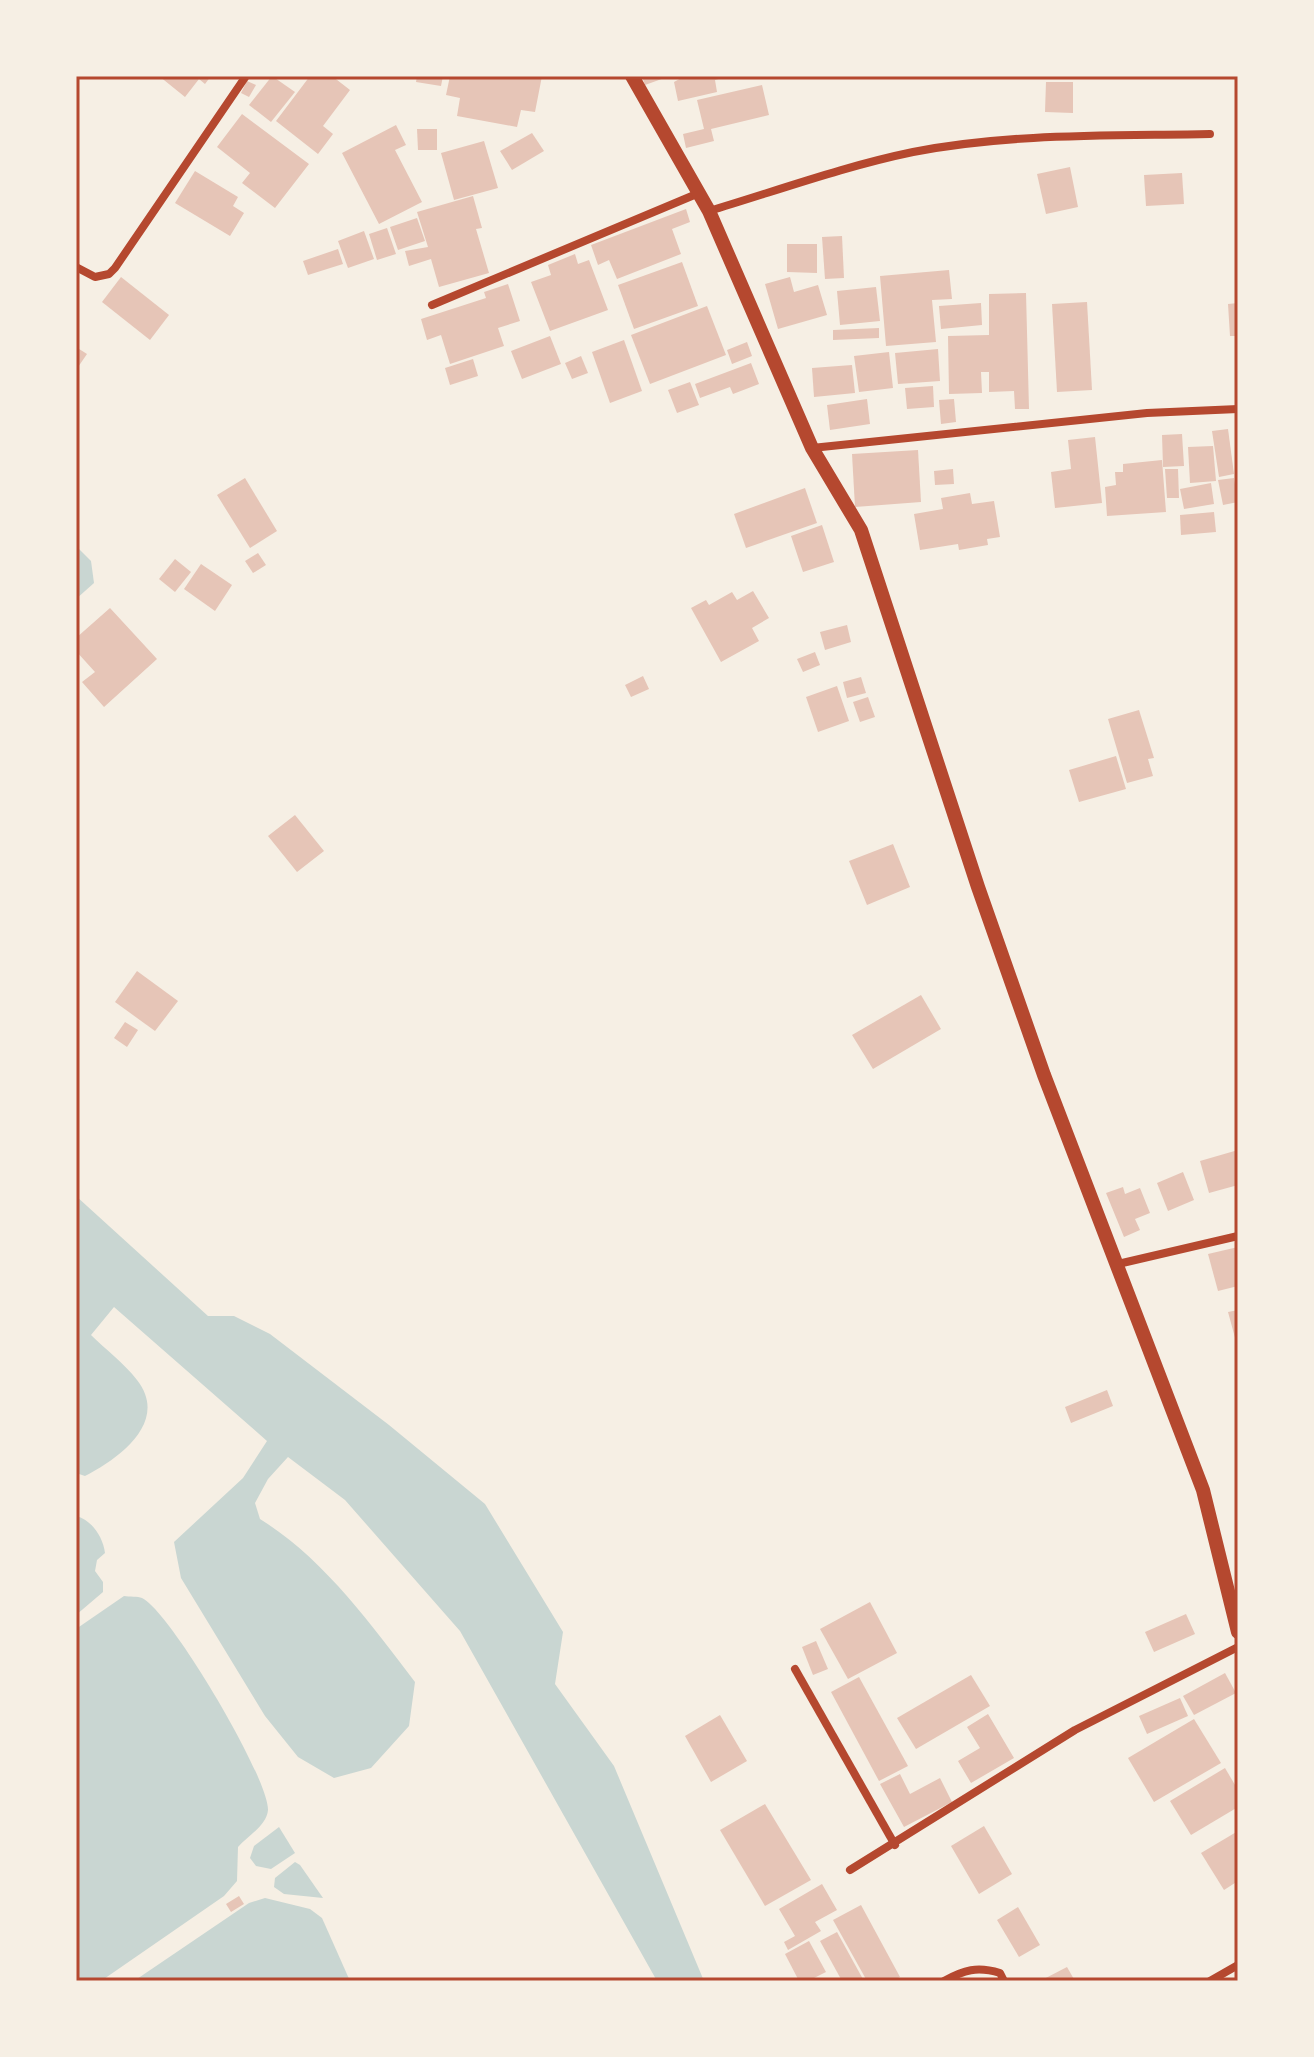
<svg xmlns="http://www.w3.org/2000/svg" width="1314" height="2057" font-family="'Zilla Slab',serif">
<rect width="100%" height="100%" fill="#f6efe4"/>
<g fill="#c9d6d2">
<polygon points="76,546 91,561 94,583 76,599"/>
<path d="M76 1196 208 1316H234L270 1334 389 1425 485 1504 563 1632 555 1684 614 1766 704 1981H657L460 1631 345 1500 288 1457 268 1479 255 1503 260 1519C323 1558 370 1623 415 1682L409 1726 371 1768 334 1778 298 1757 265 1716 181 1578 174 1542 243 1478 267 1441 114 1307 91 1335C106 1350 124 1363 137 1380 170 1422 118 1459 85 1476L76 1473Z"/>
<path d="M76 1516C92 1520 103 1537 105 1553L97 1560 95 1571 103 1582V1592L76 1615Z"/>
<path d="M124 1596C129 1597 138 1596 142 1598 170 1611 269 1778 268 1810 267 1825 248 1836 238 1847L237 1881 224 1896 101 1981H76V1629Z"/>
<polygon points="279,1827 295,1853 271,1869 256,1866 250,1858 254,1846"/>
<polygon points="295,1862 300,1865 323,1898 284,1894 274,1887 275,1878"/>
<polygon points="265,1898 310,1909 322,1918 350,1981 134,1981 249,1903"/>
</g>
<g fill="#e6c5b7">
<polygon points="159,76 211,76 205,84 199,79 185,97"/>
<polygon points="272,76 295,92 271,122 249,105"/>
<polygon points="310,76 332,76 350,90 323,126 333,134 318,154 276,121"/>
<polygon points="417,76 443,76 441,86 416,82"/>
<polygon points="450,76 542,76 535,112 521,110 517,127 457,116 460,98 446,95"/>
<polygon points="642,76 670,76 645,85"/>
<polygon points="685,76 726,76 726,77 715,80 717,92 678,101 674,82"/>
<polygon points="247,81 256,85 249,97 241,93"/>
<polygon points="1046,82 1073,82 1073,113 1045,112"/>
<polygon points="762,85 769,115 711,129 714,141 686,148 683,134 704,129 697,100"/>
<polygon points="242,114 309,164 275,208 242,183 250,173 217,147"/>
<polygon points="396,125 406,145 395,150 422,202 379,224 342,153"/>
<polygon points="417,129 437,129 437,150 418,150"/>
<polygon points="532,133 544,151 512,170 500,151"/>
<polygon points="484,141 498,188 454,200 441,153"/>
<polygon points="1070,167 1078,207 1046,214 1037,174"/>
<polygon points="195,171 238,197 233,206 244,213 230,236 175,203"/>
<polygon points="1182,173 1184,204 1146,206 1144,175"/>
<polygon points="473,196 482,228 476,229 489,273 439,287 431,259 409,266 405,251 428,247 417,212"/>
<polygon points="686,209 690,222 672,229 681,254 617,279 609,260 598,265 591,245"/>
<polygon points="417,218 425,241 398,250 390,227"/>
<polygon points="387,228 396,254 377,260 369,234"/>
<polygon points="364,231 374,259 348,268 338,241"/>
<polygon points="842,236 844,278 825,279 822,237"/>
<polygon points="787,244 817,244 817,273 787,272"/>
<polygon points="338,249 343,264 308,275 303,261"/>
<polygon points="575,254 578,264 589,260 608,310 550,331 531,282 551,275 548,265"/>
<polygon points="682,262 698,306 634,329 618,285"/>
<polygon points="949,270 952,299 932,300 936,342 886,346 880,276"/>
<polygon points="121,277 169,315 150,340 102,302"/>
<polygon points="790,277 794,292 818,285 827,315 778,329 765,284"/>
<polygon points="508,284 520,321 498,328 504,346 450,364 441,335 427,340 421,319 486,298 484,292"/>
<polygon points="876,287 880,321 840,325 837,291"/>
<polygon points="1026,293 1029,409 1015,409 1014,391 989,392 989,372 981,372 982,393 949,394 948,336 989,335 989,294"/>
<polygon points="1087,302 1092,390 1057,392 1052,304"/>
<polygon points="981,303 982,325 941,329 939,306"/>
<polygon points="1238,303 1238,336 1230,336 1228,304"/>
<polygon points="707,306 726,355 650,384 631,335"/>
<polygon points="879,328 879,338 833,340 833,330"/>
<polygon points="550,336 561,364 522,379 511,351"/>
<polygon points="624,340 642,391 610,403 592,352"/>
<polygon points="747,342 752,356 732,364 727,350"/>
<polygon points="76,347 87,354 76,370"/>
<polygon points="938,349 940,381 898,384 895,353"/>
<polygon points="889,352 893,388 859,392 854,356"/>
<polygon points="581,356 588,373 572,379 565,363"/>
<polygon points="473,359 478,376 450,385 445,368"/>
<polygon points="751,363 759,384 733,394 730,387 700,398 695,384"/>
<polygon points="852,365 855,393 814,397 812,368"/>
<polygon points="690,382 699,405 677,413 668,390"/>
<polygon points="933,386 934,407 907,409 905,388"/>
<polygon points="867,399 870,424 830,430 827,405"/>
<polygon points="954,399 956,422 941,424 939,400"/>
<polygon points="1228,429 1234,474 1219,477 1212,431"/>
<polygon points="1182,434 1184,466 1163,467 1162,435"/>
<polygon points="1095,437 1102,503 1055,508 1051,472 1071,469 1068,440"/>
<polygon points="1213,446 1216,481 1190,483 1188,447"/>
<polygon points="918,450 921,502 855,507 852,454"/>
<polygon points="1162,460 1166,512 1107,516 1105,487 1116,485 1115,472 1123,472 1123,464"/>
<polygon points="953,469 954,484 935,485 934,471"/>
<polygon points="1165,469 1178,469 1179,498 1167,498"/>
<polygon points="245,478 277,531 250,548 217,495"/>
<polygon points="1234,478 1238,502 1223,505 1218,480"/>
<polygon points="1211,483 1214,504 1184,509 1180,489"/>
<polygon points="805,488 817,523 746,548 734,514"/>
<polygon points="970,493 972,504 994,501 1000,537 987,539 988,545 959,550 958,544 920,550 914,514 943,509 941,498"/>
<polygon points="1214,512 1216,532 1181,535 1180,515"/>
<polygon points="822,525 834,562 803,572 791,536"/>
<polygon points="258,553 266,565 253,573 245,561"/>
<polygon points="175,559 191,572 175,592 159,579"/>
<polygon points="201,564 232,585 215,611 184,589"/>
<polygon points="753,591 769,618 752,628 759,641 721,662 691,608 706,600 709,605 732,592 737,600"/>
<polygon points="110,608 157,659 104,707 82,682 95,672 76,651 76,638"/>
<polygon points="847,625 851,642 825,650 820,632"/>
<polygon points="815,652 820,665 803,672 797,659"/>
<polygon points="643,676 649,689 631,697 625,685"/>
<polygon points="861,677 866,693 847,698 843,682"/>
<polygon points="837,686 849,721 818,732 806,697"/>
<polygon points="868,697 875,717 860,722 853,702"/>
<polygon points="1139,710 1154,758 1148,759 1153,776 1127,783 1108,719"/>
<polygon points="1116,756 1126,789 1079,802 1069,770"/>
<polygon points="295,815 324,851 297,872 268,836"/>
<polygon points="893,844 910,887 867,905 849,861"/>
<polygon points="137,971 178,1001 155,1031 115,1002"/>
<polygon points="921,995 941,1029 873,1069 852,1035"/>
<polygon points="125,1022 138,1030 127,1047 114,1038"/>
<polygon points="1238,1150 1238,1185 1209,1193 1200,1161"/>
<polygon points="1183,1172 1194,1200 1168,1211 1157,1183"/>
<polygon points="1123,1187 1125,1194 1140,1188 1150,1213 1135,1219 1140,1230 1124,1237 1106,1193"/>
<polygon points="1238,1247 1238,1286 1218,1291 1208,1254"/>
<polygon points="1238,1310 1238,1345 1237,1345 1228,1312"/>
<polygon points="1107,1390 1113,1406 1071,1423 1065,1407"/>
<polygon points="870,1602 897,1653 848,1679 820,1629"/>
<polygon points="1186,1614 1195,1634 1154,1652 1145,1632"/>
<polygon points="816,1641 828,1669 813,1675 802,1647"/>
<polygon points="1225,1673 1236,1693 1194,1715 1183,1696"/>
<polygon points="971,1675 990,1706 916,1749 897,1718"/>
<polygon points="859,1677 908,1766 879,1781 831,1692"/>
<polygon points="1180,1698 1188,1716 1147,1734 1139,1716"/>
<polygon points="988,1714 1014,1758 971,1783 958,1761 980,1748 967,1727"/>
<polygon points="720,1715 747,1761 711,1782 685,1736"/>
<polygon points="1194,1719 1221,1763 1154,1802 1128,1758"/>
<polygon points="1225,1768 1238,1790 1238,1807 1191,1835 1170,1801"/>
<polygon points="900,1774 910,1794 940,1778 952,1802 904,1827 880,1784"/>
<polygon points="765,1804 811,1880 765,1906 720,1830"/>
<polygon points="984,1826 1012,1874 979,1894 951,1846"/>
<polygon points="1238,1831 1238,1881 1224,1890 1201,1853"/>
<polygon points="822,1884 837,1910 815,1922 821,1931 788,1950 784,1942 795,1936 779,1909"/>
<polygon points="239,1896 244,1904 231,1912 226,1904"/>
<polygon points="861,1905 900,1977 893,1981 867,1981 833,1920"/>
<polygon points="1018,1907 1040,1945 1019,1957 997,1920"/>
<polygon points="837,1932 864,1981 842,1981 820,1941"/>
<polygon points="809,1941 826,1972 808,1981 799,1981 785,1954"/>
<polygon points="1067,1967 1075,1981 1040,1981"/>
</g>
<g fill="none" stroke-linecap="round" stroke-linejoin="round">
<g stroke="#b5482f" stroke-width="8">
<path d="M709 211C776 191 845 166 913 152 1010 133 1112 136 1210 134"/>
<polyline points="76,267 95,277 109,274 115,268 246,76"/>
<polyline points="432,305 699,193"/>
<polyline points="812,448 1147,413 1238,409"/>
<polyline points="1118,1264 1238,1236"/>
<polyline points="795,1669 895,1845"/>
<polyline points="850,1870 1075,1730 1238,1647"/>
<path d="M944 1981C964 1970 977 1966 1000 1973L1004 1981"/>
<polyline points="1210,1981 1238,1965"/>
</g>
<polyline stroke="#b5482f" stroke-width="14" points="632,76 709,211 812,448 861,530 978,887 1044,1075 1203,1490 1238,1632"/>
</g>
<rect width="1314" height="2057" fill="none" stroke="#f6efe4" stroke-width="156"/>
<rect x="78" y="78" width="1158" height="1901" fill="none" stroke="#b5482f" stroke-width="3"/>
</svg>
